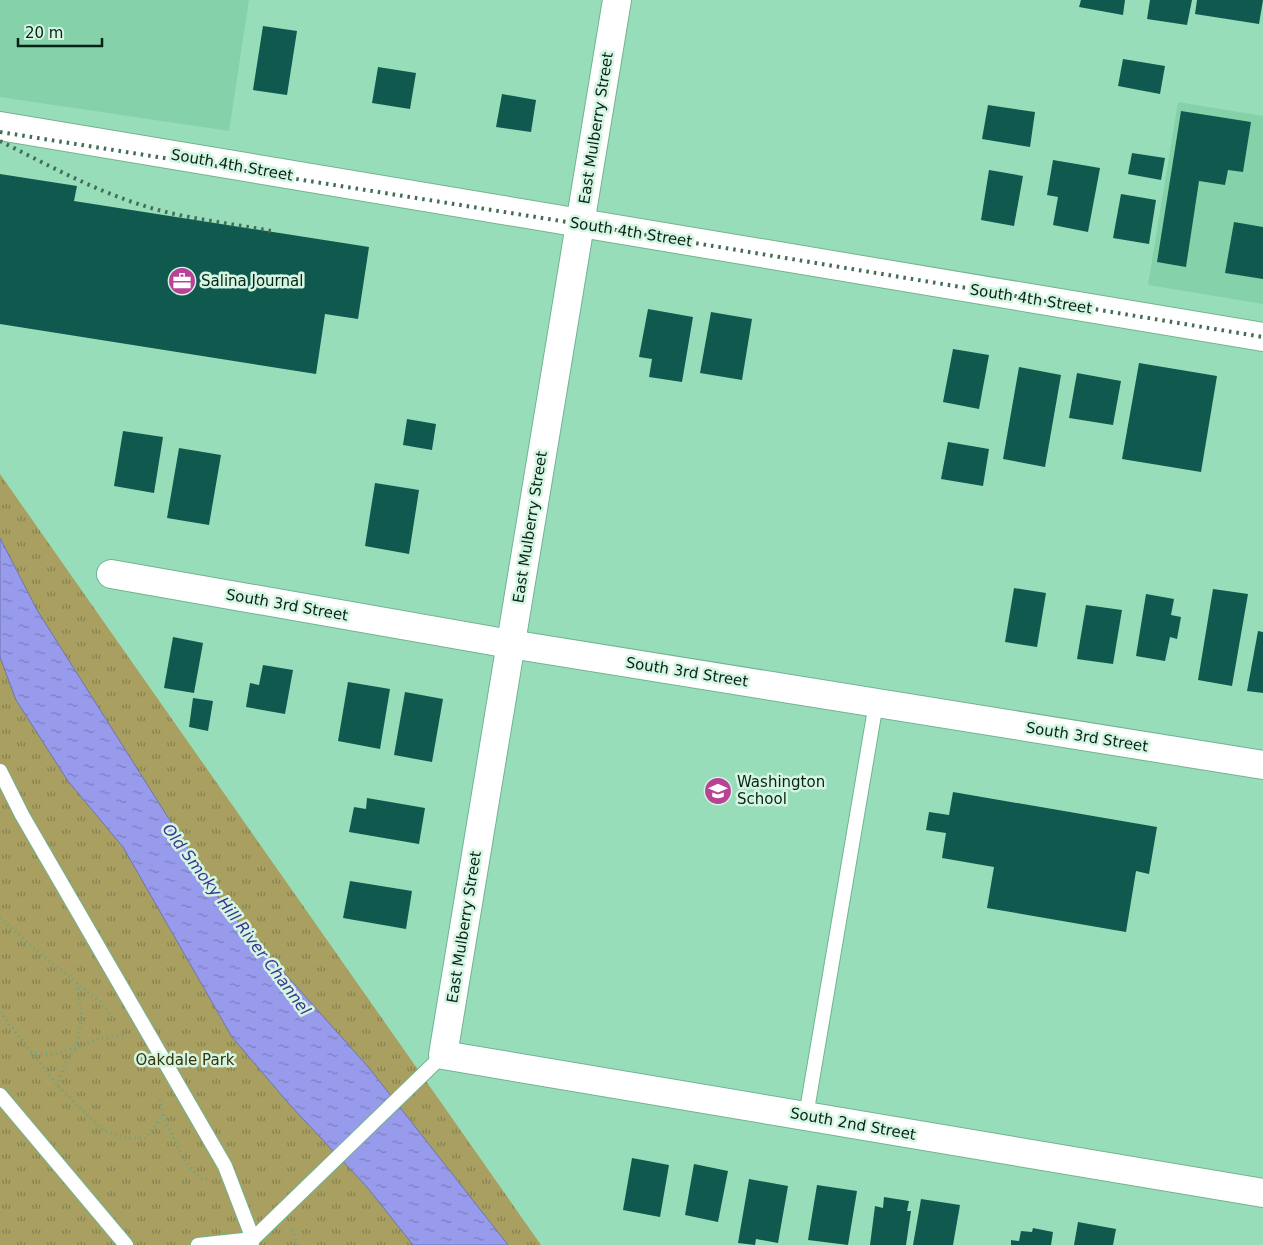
<svg xmlns="http://www.w3.org/2000/svg" width="1263" height="1245" font-family="'DejaVu Sans',sans-serif">
<defs>
<pattern id="park-tufts" width="24" height="20" patternUnits="userSpaceOnUse" patternTransform="scale(1.25)"><rect width="24" height="20" fill="#a89f61"/><path d="M3 7l-1-3M5 7V3M7 7l1-3M15 17l-1-3M17 17v-4M19 17l1-3" fill="none" stroke="#87814f"/></pattern>
<pattern id="water-ripples" width="26" height="14" patternUnits="userSpaceOnUse" patternTransform="scale(1.25)"><rect width="26" height="14" fill="#989bec"/><path d="M2 4q2-2 4 0t4 0M15 11q2-2 4 0t4 0" fill="none" stroke="#7a7ebe"/></pattern>
</defs>
<rect width="100%" height="100%" fill="#98ddb9"/>
<g fill="#85d2aa">
<polygon points="0,0 249,0 229,131 0,97"/>
<polygon points="1178,102 1263,116 1263,304 1148,285"/>
</g>
<polygon fill="url(#park-tufts)" points="0,474 541,1245 0,1245"/>
<polygon fill="url(#water-ripples)" stroke="#6c77ac" points="0,538 37,610 222,903 369,1068 508,1245 413,1245 367,1187 290,1105 232,1037 123,847 68,781 16,700 0,657"/>
<g fill="#10594f">
<polygon points="1081,0 1125,0 1123,15 1079,7"/>
<polygon points="1150,0 1192,0 1187,25 1147,19"/>
<polygon points="1197,0 1263,0 1259,24 1195,14"/>
<polygon points="263,26 297,31 287,95 253,90"/>
<polygon points="1123,59 1165,66 1160,94 1118,86"/>
<polygon points="378,67 416,73 410,109 372,103"/>
<polygon points="502,94 536,100 531,132 496,127"/>
<polygon points="988,105 1035,112 1030,147 982,139"/>
<polygon points="1181,111 1251,122 1243,172 1228,170 1225,185 1199,181 1186,267 1157,262"/>
<polygon points="1132,153 1165,158 1161,180 1128,174"/>
<polygon points="1053,160 1100,168 1088,232 1053,225 1058,197 1047,195"/>
<polygon points="989,170 1023,176 1014,226 981,220"/>
<polygon points="0,174 77,186 74,201 369,247 358,319 325,314 316,374 0,324"/>
<polygon points="1121,194 1156,200 1149,244 1113,238"/>
<polygon points="1234,222 1263,227 1263,279 1225,273"/>
<polygon points="648,309 693,317 682,382 649,377 652,359 639,357"/>
<polygon points="711,312 752,319 742,380 700,373"/>
<polygon points="953,349 989,355 979,409 943,402"/>
<polygon points="1139,363 1217,376 1201,472 1122,459"/>
<polygon points="1019,367 1061,375 1045,467 1003,459"/>
<polygon points="1077,373 1121,381 1113,425 1069,418"/>
<polygon points="407,419 436,424 432,450 403,445"/>
<polygon points="123,431 163,437 154,493 114,486"/>
<polygon points="948,442 989,449 983,486 941,479"/>
<polygon points="179,448 221,455 209,525 167,518"/>
<polygon points="375,483 419,490 409,554 365,546"/>
<polygon points="1014,588 1046,593 1037,647 1005,642"/>
<polygon points="1213,589 1248,594 1232,686 1198,680"/>
<polygon points="1146,594 1174,599 1171,615 1181,617 1177,639 1170,637 1165,661 1136,656"/>
<polygon points="1086,605 1122,610 1113,664 1077,659"/>
<polygon points="1258,631 1263,632 1263,693 1247,691"/>
<polygon points="173,637 203,643 194,693 164,688"/>
<polygon points="263,665 293,670 285,714 246,707 250,683 259,685"/>
<polygon points="348,682 390,689 380,749 338,741"/>
<polygon points="405,692 443,699 432,762 394,755"/>
<polygon points="193,698 213,701 208,731 189,727"/>
<polygon points="953,792 1157,827 1149,874 1136,871 1126,932 987,908 994,867 942,858 946,833 926,830 929,812 949,815"/>
<polygon points="367,798 425,808 419,844 349,832 354,807 366,809"/>
<polygon points="350,881 412,891 406,929 343,918"/>
<polygon points="632,1158 669,1165 660,1217 623,1210"/>
<polygon points="694,1164 728,1171 718,1222 685,1215"/>
<polygon points="749,1179 788,1186 778,1243 756,1239 755,1245 738,1243"/>
<polygon points="817,1185 857,1191 848,1245 808,1240"/>
<polygon points="884,1197 909,1201 907,1211 911,1211 906,1245 870,1245 875,1206 883,1208"/>
<polygon points="921,1199 960,1205 953,1245 913,1245"/>
<polygon points="1078,1222 1116,1229 1113,1245 1074,1245"/>
<polygon points="1033,1228 1053,1232 1051,1245 1011,1245 1011,1240 1019,1241 1021,1231 1032,1232"/>
</g>
<g fill="none" stroke-linecap="round" stroke-linejoin="round">
<g stroke="#70b491" stroke-width="16">
<g id="service">
<polyline points="0,771 22,815 225,1166 253,1239 443,1055"/>
<polyline points="0,1095 126,1245"/>
<polyline points="806,1116 876,703"/>
<polyline points="198,1245 253,1239 251,1245"/>
</g>
</g>
<g stroke="#70b491" stroke-width="30">
<g id="minor">
<polyline points="617,0 443,1055 1263,1193"/>
<polyline points="0,126 1263,337"/>
<polyline points="111,574 510,644 1263,765"/>
</g>
</g>
<g stroke="#6ba386" stroke-width="3" stroke-dasharray="1 4" stroke-linecap="butt">
<polyline points="0,918 37,951 102,1003 113,1019"/>
<polyline points="0,1012 58,1086 103,1130 126,1138 146,1138 163,1115 160,1099"/>
<polyline points="31,1054 56,1054 76,1047 82,1018 77,983"/>
<path d="M58 1086C68 1043 84 1041 124 1035"/>
<polyline points="163,1115 184,1160 200,1178 208,1179"/>
<polyline points="292,1230 297,1245"/>
</g>
<use href="#service" stroke="#fff" stroke-width="14"/>
<use href="#minor" stroke="#fff" stroke-width="28"/>
<g stroke="#416d57" stroke-width="4" stroke-dasharray="2.5 5" stroke-linecap="butt">
<polyline points="0,132 580,224 1263,337"/>
<path d="M0 141C52 167 104 196 162 211 197 220 235 224 271 231"/>
</g>
</g>
<defs>
<g id="office-disc" transform="scale(1.4375)"><circle r="9.5" fill="#b94196" stroke="#d4f5e2"/><path d="M-6-3h4V-5.5h4V-3h4V5H-6ZM-1-4.5V-3h2v-1.5ZM-6 0V1H6V0Z" fill="#fff"/></g>
<g id="school-disc" transform="scale(1.4375)"><circle r="9.5" fill="#b94196" stroke="#d4f5e2"/><path d="M0-5L7-2L0 1L-7-2ZM-4 1L0 2.5L4 1V4Q0 6-4 4Z" fill="#fff"/></g>
</defs>
<g fill-rule="evenodd">
<use href="#office-disc" x="182" y="281"/>
<use href="#school-disc" x="718" y="791"/>
</g>
<g text-anchor="middle" stroke-width="5" stroke-linejoin="round" paint-order="stroke">
<g font-size="15" fill="#072316" stroke="#d4f5e2">
<text transform="translate(596 128) rotate(-81)" y="5">East Mulberry Street</text>
<text transform="translate(232 165) rotate(10)" y="5">South 4th Street</text>
<text transform="translate(631 232) rotate(9)" y="5">South 4th Street</text>
<text transform="translate(1031 299) rotate(9)" y="5">South 4th Street</text>
<text transform="translate(530 527) rotate(-81)" y="5">East Mulberry Street</text>
<text transform="translate(287 605) rotate(10)" y="5">South 3rd Street</text>
<text transform="translate(687 672) rotate(9)" y="5">South 3rd Street</text>
<text transform="translate(1087 737) rotate(9)" y="5">South 3rd Street</text>
<text transform="translate(464 927) rotate(-81)" y="5">East Mulberry Street</text>
<text transform="translate(853 1124) rotate(10)" y="5">South 2nd Street</text>
</g>
<g font-size="15" fill="#072316" stroke="#d4f5e2" text-anchor="start">
<text x="201" y="286">Salina Journal</text>
<text x="737" y="787">Washington<tspan x="737" dy="17">School</tspan></text>
</g>
<g font-size="15" fill="#383208" stroke="#d4f5e2">
<text x="185" y="1065">Oakdale Park</text>
</g>
<g font-size="16" font-style="italic" fill="#3d3592" stroke="#d4f5e2">
<text transform="translate(237 919) rotate(53)" y="6">Old Smoky Hill River Channel</text>
</g>
</g>
<path d="M18 38v8h84v-8" fill="none" stroke="#072316" stroke-width="2.5"/>
<text x="25" y="38" font-size="15" fill="#072316" stroke="#d4f5e2" stroke-width="4" paint-order="stroke">20 m</text>
</svg>
